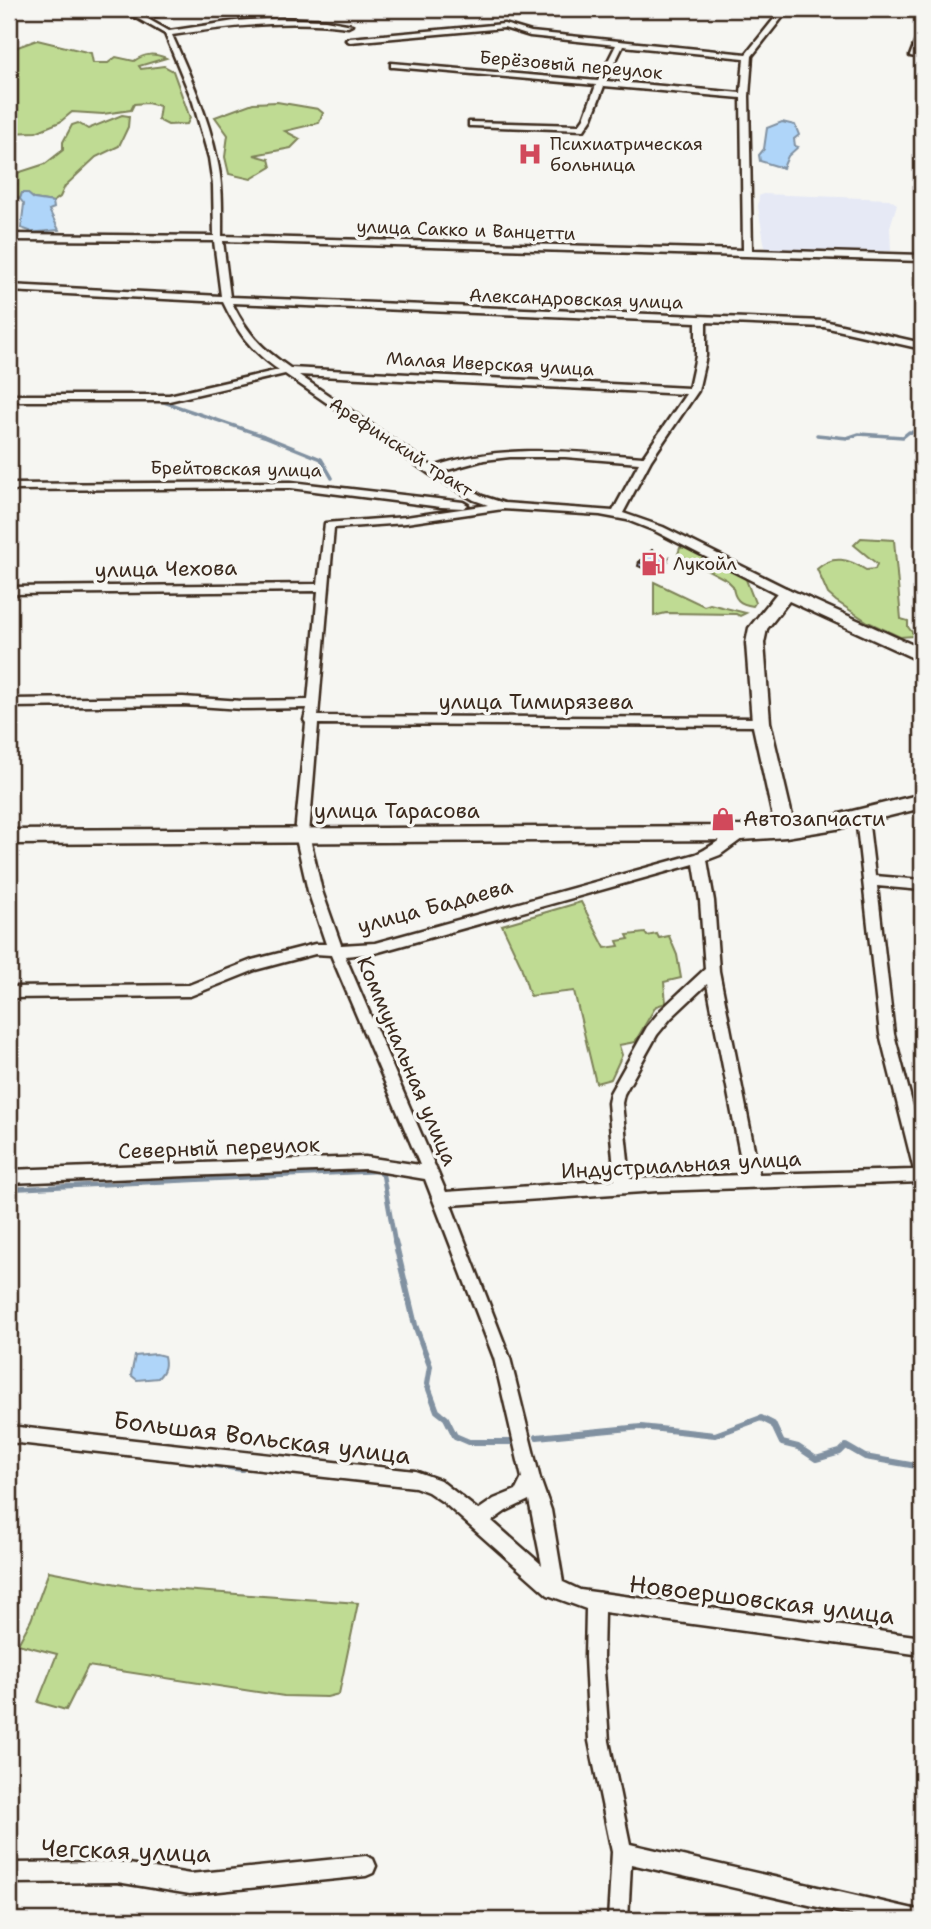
<svg xmlns="http://www.w3.org/2000/svg" width="931" height="1929" font-family="'Shantell Sans',sans-serif">
<rect width="100%" height="100%" fill="#f6f6f2"/>
<filter id="ink" filterUnits="userSpaceOnUse"><feTurbulence type="fractalNoise" baseFrequency=".0143" numOctaves="2"/><feDisplacementMap in="SourceGraphic" scale="14" xChannelSelector="R" yChannelSelector="G"/><feConvolveMatrix kernelMatrix="1 2 1 2 8 2 1 2 1" color-interpolation-filters="sRGB"/></filter>
<g filter="url(#ink)">
<polygon fill="#e6e9f5" points="763,194 889,199 897,204 890,227 891,251 772,252 765,247 758,207 759,196"/>
<g fill="#bfdb93" stroke="#7d8258" stroke-width="2">
<path d="M37 40 91 53 93 63H108L116 57 134 61C145 53 154 53 166 58L139 66 141 69 164 66 173 71 190 118 187 124 168 125 158 120 160 106 147 103 134 104 131 110 103 114 72 112 60 122 36 132 9 133V50Z"/>
<polygon points="277,102 318,109 323,113 319,123 285,131 300,139 291,148 254,155 269,159 271,167 251,179 229,174 225,157 228,135 215,117 253,103"/>
<polygon points="122,115 129,116 128,127 119,146 96,157 65,186 60,197 53,202 34,199 26,193 22,193 20,199 11,192 17,184 14,181 17,173 45,164 63,150 63,142 72,125 78,123 88,129"/>
<path d="M861 538 894 540 901 619 908 621V627L915 636 900 637 868 622 836 601 828 594 817 569C833 554 849 559 866 570L875 569 877 564 854 545Z"/>
<path d="M687 547 745 577 755 603 753 606C740 604 734 600 733 586L727 580 678 554 680 548Z"/>
<polygon points="654,582 704,606 710,604 746,613 740,616 736,614 666,613 654,616"/>
<polygon points="581,902 605,948 619,946 617,941 629,939 627,935 645,933 647,936 657,934 659,938 669,936 677,955 681,978 664,982 666,1003 656,1006 635,1042 619,1045 622,1055 611,1079 596,1083 574,991 530,996 520,963 502,925"/>
<polygon points="49,1571 128,1586 358,1603 339,1694 327,1697 284,1696 88,1666 66,1710 38,1702 57,1654 18,1644 31,1620"/>
</g>
<g fill="#afd5f9" stroke="#8191a1" stroke-width="2">
<polygon points="782,122 795,125 799,135 794,139 795,146 798,147 788,156 783,168 760,161 759,155 764,149 767,128"/>
<polygon points="22,193 27,193 34,199 53,202 54,208 49,210 59,230 29,233 30,231 21,228 24,204 20,199"/>
<path d="M156 1354 164 1356C166 1365 165 1371 158 1378L137 1380 131 1375 135 1356Z"/>
</g>
<g fill="none" stroke-linecap="round" stroke-linejoin="round">
<g stroke="#8191a1" stroke-width="3.5">
<polyline points="161,401 264,436 321,459 332,478"/>
<polyline points="817,435 847,438 859,434 903,437 909,432 922,433"/>
</g>
<polyline stroke="#8191a1" stroke-width="4.5" points="9,1189 377,1171 383,1175 395,1243"/>
<g stroke="#8191a1" stroke-width="6">
<polyline points="395,1241 415,1325 430,1366 427,1384 437,1411 446,1418 455,1436 469,1442 511,1442"/>
<polyline points="537,1437 641,1427 715,1435 761,1418 773,1424 782,1443 798,1447 816,1459 840,1452 846,1446 865,1457 922,1467"/>
<polyline points="201,1463 242,1469"/>
</g>
<g stroke="#3b2a1e" stroke-width="5">
<g id="street">
<path d="M121 9C130 9 136 14 143 14 157 13 170 9 184 9L146 18 169 31 235 21 280 18 325 20 352 25 348 27C289 19 231 26 172 35 190 75 208 116 217 159 223 184 222 210 222 236L743 250 741 98 604 86 592 118 584 130 472 126H469V122L579 125 584 118 596 85 394 67H391V63L598 81 616 45 530 36 504 28 350 42 346 40 350 38 504 24 531 32 746 54 782 9H789L752 56 749 96 752 250 922 255V261L223 241 230 297 824 321 922 343V349L824 327 706 322V356L698 391 651 460 623 513 663 527 790 590V596H782L655 531 627 520 600 515 503 509 406 523 334 528 318 716 761 718 767 722 761 726 318 724 309 834 322 891 341 945 375 943 696 854C710 849 733 828 746 830L748 833 746 836 720 855 707 860 714 901 719 971 759 1174 914 1170 880 1034 856 817 857 814 862 812 868 817 875 876 922 880V890L877 886 894 1034 922 1141V1182L657 1191 451 1205 510 1358 540 1479 551 1510 563 1582 580 1590 922 1637V1655L604 1612 603 1657 609 1741 630 1844 918 1910 922 1911V1920H874L631 1864 628 1920H608L612 1852 589 1741 585 1657 586 1609 548 1595 443 1502 428 1492 415 1487 9 1442V1426L415 1471 440 1480 478 1510 494 1499 516 1490 522 1478 494 1358 425 1179 365 1169 9 1183V1170L365 1157 420 1165 331 955 315 954 255 970 190 996 9 998V987L189 985 252 960 315 944H326L308 891 295 834 306 723 304 720 307 708 242 709 183 705 9 707V699L183 697 242 701 308 700 318 591 9 594V587L318 584 325 523 406 517 488 505 474 500 428 473 285 374 169 401H9V395H169L279 370C250 350 238 333 223 302L9 291V285L221 296 214 241 9 240V234L214 236 213 185 209 158 193 102 165 34ZM623 46 744 58 741 93 606 81ZM232 303 696 322V356L689 388 290 368C261 348 248 334 232 303ZM299 375 686 394 643 457C572 452 502 443 433 467ZM510 457H565L639 463 613 511 504 503 482 496 440 472 484 460ZM694 864 700 901 705 969 661 1010 647 1027 610 1093 608 1103 615 1180 446 1192 345 956 375 953ZM707 984 744 1175 630 1179 622 1103 624 1094 657 1035 671 1018ZM529 1500 542 1565 492 1521 506 1511Z"/>
<polygon points="922,33 922,42 917,53 922,54 922,58 910,56 918,35"/>
<polygon points="291,482 463,502 468,505 463,508 441,507 291,488 9,490 9,484"/>
<polygon points="366,1856 373,1859 376,1866 373,1873 366,1876 190,1894 117,1882 9,1883 9,1863 117,1862 190,1874"/>
</g>
</g>
<g stroke="#3b2a1e" stroke-width="5">
<polygon id="secondary" points="786,588 922,649 922,662 789,601 767,629 764,643 770,722 793,820 836,815 922,794 922,808 836,829 786,837 741,840 9,844 9,830 741,826 774,822 752,722 746,643 749,628 780,589"/>
</g>
<use href="#street" fill="#f6f6f2" fill-rule="evenodd"/>
<use href="#secondary" fill="#f6f6f2" fill-rule="evenodd"/>
</g>
<polygon fill="#a7afd9" stroke="#3b2a1e" stroke-width="2" points="639,562 667,562 654,573 638,566"/>
<polygon fill="#888eb0" stroke="#3b2a1e" stroke-width="2" points="668,558 667,562 654,573 655,569"/>
<polygon fill="#c2cbfc" stroke="#3b2a1e" stroke-width="2" points="652,550 668,558 655,569 639,562"/>
</g>
<defs>
<g id="hospital-bare" transform="scale(1.89)"><path d="M-5-5h3v3.5h4V-5h3V5h-3V1.5h-4V5h-3Z" fill="#d1495b" stroke="#f6f6f2" stroke-width="2.5" paint-order="stroke"/></g>
<g id="fuel-bare" transform="scale(1.89)"><path d="M-5.5-6h7V0h2V4h1.3V-2.5L3-4.5l.8-.8L6-3V5H2.5V1h-1V6h-7ZM-4.2-4.7v3.2H.2V-4.7Z" fill="#d1495b" stroke="#f6f6f2" stroke-width="2.5" paint-order="stroke"/></g>
<g id="shop-bare" transform="scale(1.89)"><path d="M-5-2.5h2.3a2.7 3.5 0 0 1 5.4 0H5L5.5 6h-11ZM-1.5-2.5h3a1.5 2.3 0 0 0-3 0Z" fill="#d1495b" stroke="#f6f6f2" stroke-width="2.5" paint-order="stroke"/></g>
</defs>
<g fill-rule="evenodd">
<use href="#hospital-bare" x="530" y="154"/>
<use href="#fuel-bare" x="653" y="564"/>
<use href="#shop-bare" x="723" y="819"/>
</g>
<g text-anchor="middle" stroke-width="7" stroke-linejoin="round" paint-order="stroke">
<g font-size="18" fill="#3b2a1e" stroke="#f6f6f2">
<text transform="translate(571 65) rotate(5)" y="6">Берёзовый переулок</text>
<text transform="translate(466 230) rotate(2)" y="6">улица Сакко и Ванцетти</text>
<text transform="translate(576 299) rotate(2)" y="6">Александровская улица</text>
<text transform="translate(490 364) rotate(3)" y="6">Малая Иверская улица</text>
<text transform="translate(401 447) rotate(33)" y="6">Арефинский тракт</text>
<text transform="translate(236 469) rotate(1)" y="6">Брейтовская улица</text>
</g>
<g font-size="18" fill="#3b2a1e" stroke="#f6f6f2" text-anchor="start">
<text x="550" y="150">Психиатрическая<tspan x="550" dy="21">больница</tspan></text>
<text x="673" y="570">Лукойл</text>
</g>
<g font-size="21" fill="#3b2a1e" stroke="#f6f6f2">
<text transform="translate(166 569) rotate(-1)" y="7">улица Чехова</text>
<text x="536" y="709">улица Тимирязева</text>
<text x="397" y="818">улица Тарасова</text>
<text transform="translate(435 906) rotate(-15)" y="7">улица Бадаева</text>
<text transform="translate(407 1061) rotate(67)" y="7">Коммунальная улица</text>
<text transform="translate(219 1148) rotate(-2)" y="7">Северный переулок</text>
<text transform="translate(681 1165) rotate(-3)" y="7">Индустриальная улица</text>
</g>
<g font-size="21" fill="#3b2a1e" stroke="#f6f6f2" text-anchor="start">
<text x="743" y="826">Автозапчасти</text>
</g>
<g font-size="24" fill="#3b2a1e" stroke="#f6f6f2">
<text transform="translate(262 1438) rotate(7)" y="8">Большая Вольская улица</text>
<text transform="translate(762 1600) rotate(7)" y="8">Новоершовская улица</text>
<text transform="translate(126 1851) rotate(2)" y="8">Чегская улица</text>
</g>
</g>
<rect width="931" height="1929" fill="none" stroke="#f6f6f2" stroke-width="35"/>
<rect x="18" y="18" width="896" height="1894" fill="none" stroke="#3b2a1e" stroke-width="2.5" filter="url(#ink)"/>
</svg>
